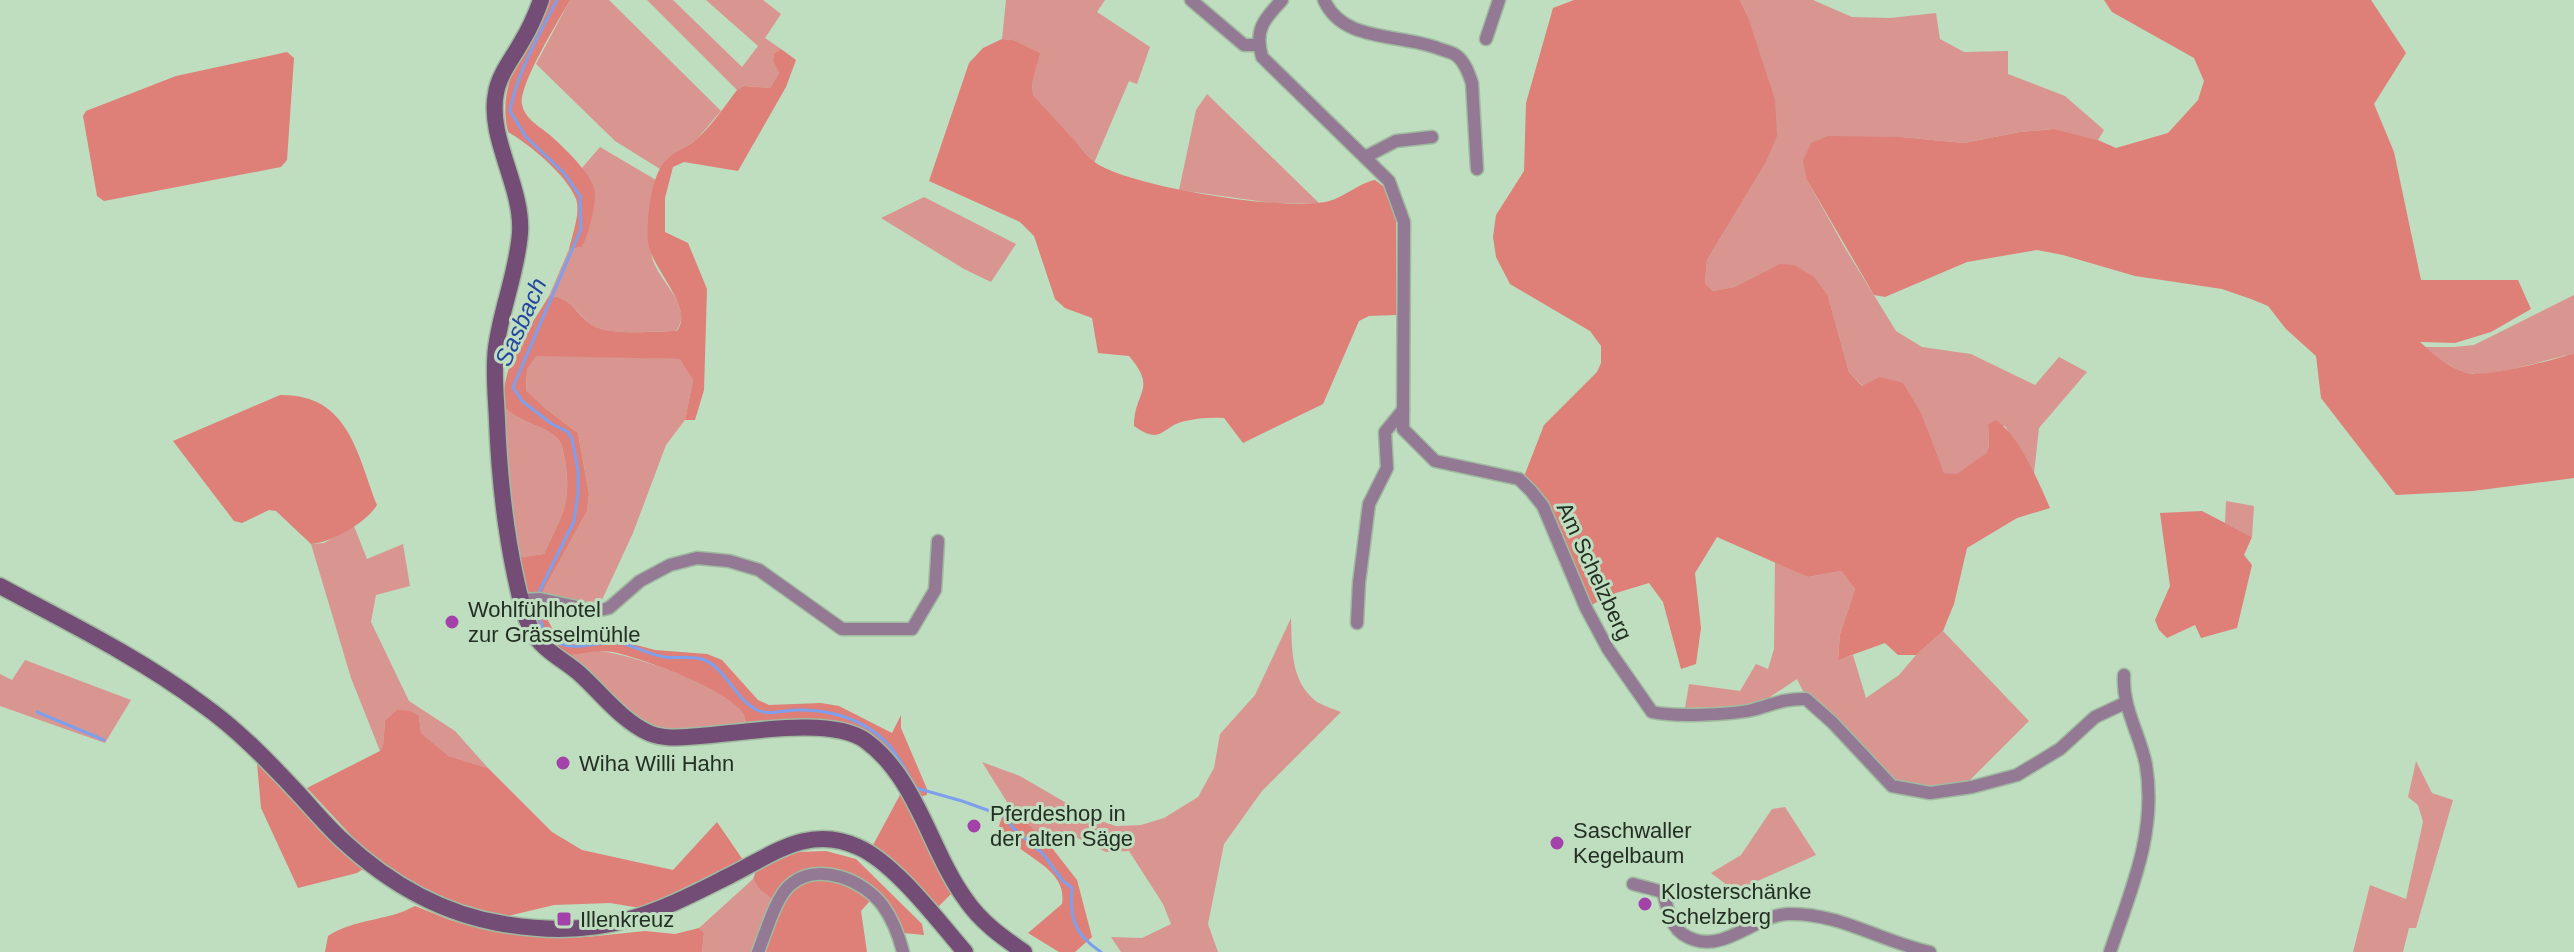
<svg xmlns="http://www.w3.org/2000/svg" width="2574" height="952" font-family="Helvetica,sans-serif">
<rect width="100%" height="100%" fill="#bfddbf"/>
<g fill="#d99690">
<polygon points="570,0 609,0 721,111 696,140 667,159 660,169 615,141 536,64"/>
<polygon points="647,0 673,0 742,67 758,46 706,0 763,0 781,14 765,38 781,49 774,53 773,61 779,73 770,88 744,86 737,90"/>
<polygon points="1006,0 1105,0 1097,12 1150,47 1137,84 1129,81 1094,163 1033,95 1032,82 1012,40 1002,39"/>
<polygon points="1740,0 1813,0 1852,17 1890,18 1936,13 1940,39 1964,52 2008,51 2008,74 2065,96 2104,130 2098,140 2053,129 2020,132 1964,143 1901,137 1807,180 1845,248 1896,331 1922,347 1971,354 2035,385 2059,357 2087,372 2039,428 2034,474 2005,426 1988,426 1989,449 1986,453 1957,475 1944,473 1940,464 1849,372 1828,296 1781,264 1734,287 1713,291 1705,283 1707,260 1765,164 1748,17"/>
<polygon points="1207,94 1320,204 1272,203 1179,190 1196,110"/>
<path d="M600 147 656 180C650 200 647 237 652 257 657 280 695 307 676 331 655 331 613 336 594 326 575 314 574 297 549 296L569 249 582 247 594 188 581 169Z"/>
<polygon points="924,197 1016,244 991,282 964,269 881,218"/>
<path d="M2574 295V353L2568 355C2545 360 2487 379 2468 373 2451 368 2437 358 2425 347H2454L2474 345Z"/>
<polygon points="536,355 681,359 693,380 685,420 666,445 633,533 601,602 578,601 542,593 587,511 589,494 578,433 546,409 526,390 527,370"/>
<path d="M503 406C521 424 542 424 556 437 563 443 563 452 565 460 572 505 562 515 544 554L515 558 510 523Z"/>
<polygon points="2226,501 2254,506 2252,537 2225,523"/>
<polygon points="354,526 367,559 403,544 410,586 376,595 371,622 409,701 455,731 488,768 449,756 421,733 419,716 385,721 383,746 380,751 351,678 311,544 324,543"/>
<polygon points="1775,561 1808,577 1841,571 1855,589 1840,634 1838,659 1853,655 1866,698 1899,675 1916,655 1943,631 2029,721 1966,784 1931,788 1904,784 1887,777 1804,693 1797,679 1764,701 1742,706 1685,708 1689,684 1740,691 1756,664 1768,669 1774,649"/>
<path d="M1291 618C1292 647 1290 682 1317 702 1324 706 1334 709 1341 712L1262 791 1224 844 1208 924 1218 952H1121L1111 937 1142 938 1171 924 1163 904 1129 851 1106 852 1065 832 1052 848 1007 802 982 762 1020 776 1092 818 1116 826 1141 825 1164 818 1198 797 1214 768 1220 734 1255 695Z"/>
<path d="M598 651C632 654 718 684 741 711 745 715 746 723 748 728L673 734 637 722 563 655Z"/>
<polygon points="25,660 131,700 105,743 0,706 0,674 12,680"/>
<polygon points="2416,761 2432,793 2453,800 2416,928 2409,928 2403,952 2353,952 2370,885 2406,899 2423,822 2418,805 2408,797"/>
<polygon points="1785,807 1816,855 1735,891 1711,873 1741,855 1772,809"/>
<polygon points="753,879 759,889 772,899 750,952 702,952 704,933 699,928"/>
</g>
<g fill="#de7f78">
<path d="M548 0H570C559 20 518 86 522 105 525 118 537 125 546 132 559 142 590 172 594 188 598 201 588 235 582 247L569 249C572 235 581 213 576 199 567 175 529 144 508 132 496 83 527 42 548 0Z"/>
<path d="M1574 0H1740L1748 17 1775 100 1777 136 1765 164 1707 260 1705 283 1713 291 1734 287 1780 264 1794 265 1814 277 1828 296 1849 372 1862 386 1880 377 1903 383 1921 413 1944 473 1957 474 1986 453 1989 448 1988 425 1996 420C2020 437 2038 481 2050 508L2017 518 1967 548 1954 604 1943 631 1916 655H1898L1885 643 1838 660 1840 634 1855 589 1841 571 1808 577 1717 537 1695 573 1701 628 1696 664 1681 669 1663 602 1649 583 1616 593 1583 609 1544 499 1523 479 1544 425 1597 372 1601 363V346L1590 331 1510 284 1496 257 1493 237 1496 215 1524 171 1526 103 1553 8Z"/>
<path d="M2104 0H2371L2406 53 2374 104 2394 152 2421 280H2518L2531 309 2491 332 2455 343 2420 342C2434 355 2449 368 2468 373 2485 378 2555 360 2574 353V478L2473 491 2396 495 2321 398 2316 356 2286 329 2268 306 2251 299 2222 289 2135 276 2063 255 2037 250 1967 262 1885 297 1874 295 1807 180 1803 161 1811 143 1828 136 1901 137 1964 143 2020 132 2054 129 2098 140 2116 148 2168 133 2198 100 2204 81 2194 58 2112 12Z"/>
<path d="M1002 39 1012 40 1040 53 1032 82 1033 95C1047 110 1061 126 1075 141 1081 148 1088 158 1096 163 1131 187 1283 211 1325 202 1343 199 1356 184 1375 180L1388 190 1396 215V315L1369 316 1359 321 1323 404 1243 443 1224 418C1211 417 1197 418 1185 421 1160 427 1163 446 1134 426 1134 391 1158 390 1129 356L1098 353 1092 318 1065 308 1055 299 1034 236 1020 222 929 181 969 63 983 48Z"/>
<path d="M781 49 796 60 786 87 738 171 684 162 673 167 665 198V232L688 243 707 289 704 390 695 420H685L693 380 680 359 536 356 527 370 526 390 546 409 578 433 589 494 587 511 542 593 525 594 515 558 544 554C562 515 572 504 565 460 563 452 563 443 556 437 542 424 521 424 503 406 503 360 527 333 549 296 574 297 574 314 594 326 613 336 655 331 677 331 695 307 651 269 648 242 646 221 651 173 667 159 676 150 689 147 698 138 713 124 725 106 737 90L744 86 770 88 779 73 773 61 774 53Z"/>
<polygon points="287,52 294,58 287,160 281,167 104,201 97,196 83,116 86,111 176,76"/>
<path d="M280 395C349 394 357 454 377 505 367 522 331 543 311 544L276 511 269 510 242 523 234 521 173 441Z"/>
<polygon points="2202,511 2252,537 2244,555 2252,565 2237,628 2201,638 2195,625 2167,638 2159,630 2155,620 2170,586 2160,513"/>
<path d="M532 605 542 609 553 630 562 637 610 638 655 650 707 654 722 660 758 700 769 705 821 703 839 706 892 733 901 715V728L927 789V795L919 797 846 725 826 721H813L748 728C746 723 745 715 741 711 721 687 644 659 613 652 596 649 580 655 563 655L544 639 529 607Z"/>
<polygon points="397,710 410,711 419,716 421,733 449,756 488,768 552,832 582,850 673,870 717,822 743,860 671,898 640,908 610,903 554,905 504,917 466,908 400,877 374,860 307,788 380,751 383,746 385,721"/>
<polygon points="257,763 323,833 363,869 357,873 298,888 261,808"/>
<polygon points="901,793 951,894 936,909 872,847"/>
<path d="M1007 802 1052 848 1077 880 1092 937 1075 952H1059L1028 933 1062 904C1067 874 1036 862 1017 846 1010 840 1005 833 999 826Z"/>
<polygon points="826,851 856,859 922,924 924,935 903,933 875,895 861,911 867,952 750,952 772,899 759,889 753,879 757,869 798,852"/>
<path d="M415 906 450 920 491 931 539 937H587L645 931 675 934 699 928 704 933 702 952H325L328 936C353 919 388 921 415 906Z"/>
</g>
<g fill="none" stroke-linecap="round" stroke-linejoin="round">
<g stroke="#7ea0ec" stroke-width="3">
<path d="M537 596 574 521 578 493V470L572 439 568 432 552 424 522 401 513 387 581 229 580 196 564 173 526 137 510 111C517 72 539 35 557 0"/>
<path d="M536 604C537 614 540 623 546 632 566 658 592 640 619 643 633 645 646 653 660 656 673 660 689 655 702 659 725 667 734 697 755 709 766 716 784 710 797 710 829 709 863 719 886 742 899 755 907 774 916 788L962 801 1004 816 1014 829 1043 854 1062 880 1072 888C1069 918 1075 935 1101 952"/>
<polyline points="37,712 104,740"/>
</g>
<g stroke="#a0baa0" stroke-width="15">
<g id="street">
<polyline points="1191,0 1244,45 1259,45"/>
<path d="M1282 0C1264 19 1254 30 1262 57L1389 181 1404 222 1403 429 1435 461 1519 479 1531 491 1543 506 1586 608 1608 649 1652 712C1673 717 1729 715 1752 710 1771 705 1786 698 1806 699L1833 723 1892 786 1930 793 1972 787 2017 775 2060 749 2095 717 2125 703"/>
<path d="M1324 0C1343 43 1400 33 1440 49 1445 51 1453 52 1457 56 1465 62 1469 74 1472 83L1477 169"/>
<polyline points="1486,39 1499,0"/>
<polyline points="1365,157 1396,141 1432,137"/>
<polyline points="521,600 540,599 596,611 609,608 640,581 670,565 697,558 729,561 759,570 842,629 912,629 935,590 938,541"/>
<polyline points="1357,623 1359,583 1369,504 1387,468 1385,432 1403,410"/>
<path d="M1633 884 1663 892C1669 914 1671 933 1695 940 1727 950 1757 915 1788 914 1838 912 1882 942 1930 952"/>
<path d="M758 952C766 933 775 898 790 885 818 861 864 880 883 906 893 920 899 936 903 952"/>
<path d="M2110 952C2131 890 2157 832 2146 765 2140 734 2122 708 2124 675"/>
</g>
</g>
<g stroke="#a0baa0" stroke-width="19">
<g id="secondary">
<path d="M541 0C536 14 530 28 522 41 513 58 499 74 496 93 487 138 523 186 520 233 517 273 501 309 496 348 493 372 496 396 497 420 499 472 504 523 515 575 519 593 523 614 532 631 542 650 564 660 580 674 601 693 622 721 649 733 665 740 684 737 700 736 743 733 832 716 866 741 917 778 931 853 966 900 981 922 1002 937 1024 952"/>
<path d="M0 586C69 623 140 658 203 705 237 729 267 760 296 791 311 807 325 824 341 839 387 882 441 914 504 924 545 931 590 931 630 919 665 909 697 892 729 876 772 855 808 824 858 847 895 863 938 921 965 952"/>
</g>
</g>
<use href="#street" stroke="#947995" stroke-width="12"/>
<use href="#secondary" stroke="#744d76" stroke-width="16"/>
</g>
<g fill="#a342a9" stroke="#bfddbf" stroke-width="3">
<circle cx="452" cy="622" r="8"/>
<circle cx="563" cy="763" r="8"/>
<circle cx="974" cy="826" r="8"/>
<circle cx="1557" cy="843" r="8"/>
<circle cx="1645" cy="904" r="8"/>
<rect x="556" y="911" width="16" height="16" rx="4"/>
</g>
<g text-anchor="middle" stroke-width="6" stroke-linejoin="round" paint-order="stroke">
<g font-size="22" fill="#242f24" stroke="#bfddbf">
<text transform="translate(1595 571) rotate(65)" y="8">Am Schelzberg</text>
</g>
<g font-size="22" fill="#242f24" stroke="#bfddbf" text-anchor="start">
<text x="468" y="617">Wohlfühlhotel<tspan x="468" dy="25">zur Grässelmühle</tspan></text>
<text x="579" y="771">Wiha Willi Hahn</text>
<text x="990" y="821">Pferdeshop in<tspan x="990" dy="25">der alten Säge</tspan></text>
<text x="1573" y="838">Saschwaller<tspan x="1573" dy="25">Kegelbaum</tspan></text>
<text x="1661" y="899">Klosterschänke<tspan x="1661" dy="25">Schelzberg</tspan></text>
<text x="580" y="927">Illenkreuz</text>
</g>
<g font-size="24" font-style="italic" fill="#26479f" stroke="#bfddbf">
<text transform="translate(521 322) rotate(-66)" y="8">Sasbach</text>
</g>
</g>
</svg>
